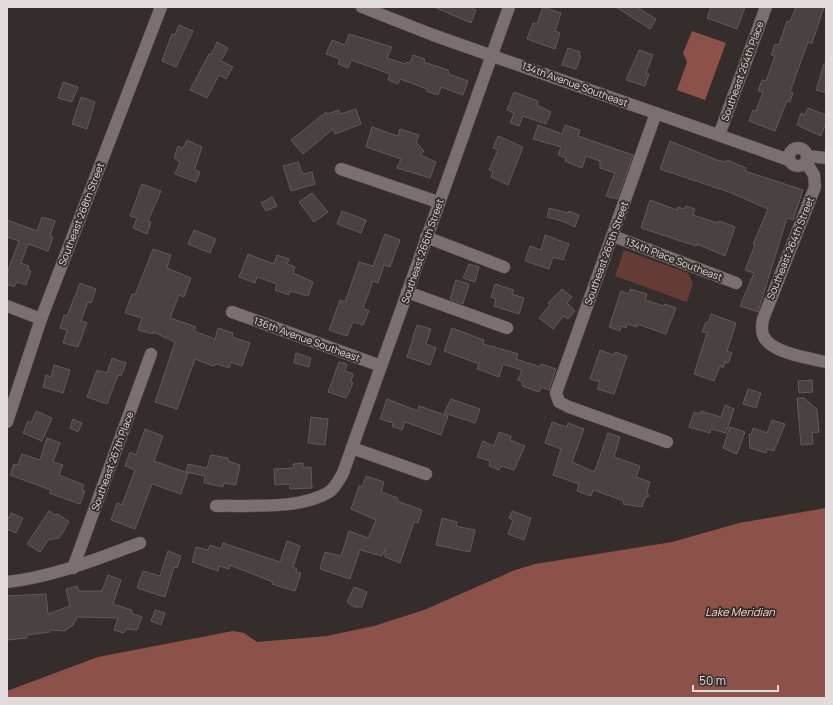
<svg xmlns="http://www.w3.org/2000/svg" width="833" height="705" font-family="Manrope,sans-serif">
<rect width="100%" height="100%" fill="#352d2c"/>
<polygon fill="#643b35" points="624,250 688,273 693,284 687,302 615,276"/>
<g fill="#8c5148">
<polygon points="692,31 726,43 705,100 677,90 687,62 683,53"/>
<polygon points="826,508 826,698 7,698 7,691 98,657 233,631 244,633 257,642 327,636 374,626 424,610 515,570 535,564 672,542 739,523"/>
</g>
<g fill="#494240" stroke="#625958">
<polygon points="434,7 469,7 476,10 471,23"/>
<polygon points="543,7 561,13 555,31 560,33 555,49 527,39 533,23 537,24"/>
<polygon points="616,7 637,7 656,19 650,29"/>
<polygon points="711,7 745,7 737,29 707,18"/>
<polygon points="796,7 824,7 812,43 808,42 796,75 790,92 793,93 790,102 787,101 775,131 749,121 753,110 756,111 763,92 758,91 762,80 766,81 775,56 771,55 775,44 779,45 787,21 790,22"/>
<polygon points="179,25 193,31 176,67 162,61 172,34 175,35"/>
<polygon points="349,34 392,47 387,58 405,64 406,62 410,63 413,55 425,59 424,62 448,70 449,74 468,81 463,95 441,87 438,95 426,91 427,89 400,79 398,84 388,80 390,74 351,60 348,68 338,64 340,59 326,54 332,40 345,45"/>
<polygon points="217,42 228,48 221,61 233,67 226,79 219,75 207,98 190,90 209,54 211,55"/>
<polygon points="568,48 580,52 579,55 581,56 576,69 562,65"/>
<polygon points="639,50 653,55 646,73 649,74 645,86 626,80"/>
<polygon points="824,64 826,64 826,93 816,90"/>
<polygon points="63,82 78,87 72,102 58,98"/>
<polygon points="514,92 538,101 537,105 551,112 546,124 523,116 519,126 510,123 514,113 507,110"/>
<polygon points="81,97 95,102 87,129 72,124"/>
<polygon points="808,108 826,115 826,122 821,136 797,125 801,113 805,115"/>
<polygon points="356,109 361,124 335,134 333,129 303,154 291,140 326,112 327,114 339,110 340,114"/>
<polygon points="538,125 562,134 565,125 580,130 578,136 633,155 617,199 606,196 615,173 600,168 600,161 586,156 582,168 565,161 566,158 558,155 561,147 533,139"/>
<polygon points="372,127 398,136 400,129 419,135 416,142 424,151 420,155 436,162 430,178 397,168 401,159 366,147"/>
<polygon points="498,136 523,147 508,185 491,177 493,171 489,170 498,150 493,148"/>
<polygon points="187,140 202,147 195,168 195,170 200,172 196,182 175,174 180,162 174,158 178,146 183,148"/>
<polygon points="670,141 717,160 726,162 727,160 746,168 745,171 803,190 793,220 787,218 758,312 740,306 754,273 745,270 755,245 753,244 768,209 729,192 660,169"/>
<polygon points="298,162 303,174 312,172 315,184 291,191 283,166"/>
<polygon points="142,184 161,191 148,221 151,222 147,234 133,228 137,218 130,216"/>
<polygon points="312,193 328,212 314,222 299,202"/>
<polygon points="272,197 277,206 266,211 261,203"/>
<polygon points="650,200 677,210 678,207 684,209 686,206 695,209 693,215 718,223 719,221 735,227 725,256 697,244 696,246 641,228"/>
<polygon points="549,208 568,213 569,211 579,215 575,227 565,222 547,217"/>
<polygon points="342,211 366,220 361,233 337,224"/>
<polygon points="42,217 55,221 50,236 53,237 48,251 28,244 21,263 29,266 28,270 31,271 26,285 17,282 14,287 7,284 7,273 19,241 7,237 7,220 37,231"/>
<polygon points="194,230 216,239 210,253 188,244"/>
<polygon points="385,234 400,240 390,267 384,265 378,283 373,281 363,308 369,311 363,325 353,322 347,336 329,330 340,300 345,302 359,262 373,266"/>
<polygon points="545,235 569,244 563,260 553,257 549,269 525,261 530,246 541,250"/>
<polygon points="153,249 171,255 167,268 191,278 184,297 179,295 170,318 196,327 194,331 215,339 218,328 233,333 232,337 250,343 242,366 231,362 229,368 217,364 213,366 195,359 177,409 155,402 175,342 153,332 153,334 138,330 142,318 125,313 132,294 135,295"/>
<polygon points="248,254 274,264 277,255 289,259 287,264 295,267 293,273 313,282 308,296 290,291 289,295 275,290 277,284 257,277 255,283 239,277"/>
<polygon points="469,264 479,267 475,282 463,278"/>
<polygon points="456,280 469,284 463,304 450,299"/>
<polygon points="80,283 96,289 91,303 88,302 81,321 87,323 78,347 63,343 67,330 60,328 64,315 67,316"/>
<polygon points="495,284 514,290 512,294 524,298 519,314 494,306 496,299 491,297"/>
<polygon points="562,289 572,297 567,303 575,311 568,319 564,316 553,329 539,318 550,305 548,303"/>
<polygon points="630,289 647,294 645,300 664,306 665,304 676,308 666,334 637,324 637,327 627,324 626,328 621,326 620,331 609,327 621,291 629,294"/>
<polygon points="711,314 736,323 727,351 732,353 728,363 725,362 723,368 720,366 714,381 694,374 707,333 702,332 706,322 708,323"/>
<polygon points="417,325 431,329 426,344 436,348 430,365 407,357"/>
<polygon points="452,328 484,340 483,344 512,352 518,354 516,359 540,367 541,364 556,369 549,390 541,387 539,392 522,386 523,382 518,380 522,370 503,364 499,377 477,369 479,364 444,351"/>
<polygon points="600,350 614,355 615,352 627,356 614,394 597,389 600,382 590,379"/>
<polygon points="296,353 311,358 309,367 294,363"/>
<polygon points="112,358 126,363 121,376 118,375 107,404 87,397 97,370 107,373"/>
<polygon points="339,362 347,364 345,371 353,374 351,382 353,383 346,398 328,392"/>
<polygon points="54,365 70,370 63,393 43,387 46,375 51,377"/>
<polygon points="812,380 813,392 799,393 798,381"/>
<polygon points="748,389 761,393 756,408 743,404"/>
<polygon points="797,398 804,398 817,409 819,432 812,433 813,444 801,445"/>
<polygon points="387,399 418,411 419,406 448,416 441,435 405,422 402,430 392,426 393,423 380,419"/>
<polygon points="451,399 480,409 475,423 444,413"/>
<polygon points="725,405 734,409 726,433 711,429 710,433 689,427 694,412 700,414 701,411 721,417"/>
<polygon points="36,411 52,418 42,441 23,433 28,421 31,423"/>
<polygon points="311,417 328,419 325,445 308,443"/>
<polygon points="73,419 82,423 78,432 70,428"/>
<polygon points="772,420 785,424 774,451 767,449 766,453 750,448 749,434 751,435 753,428 767,433"/>
<polygon points="552,422 567,427 568,423 584,429 572,462 592,471 595,471 608,433 620,437 614,457 640,466 636,477 650,482 647,492 649,496 645,498 642,507 623,504 624,501 593,490 591,496 577,491 579,484 553,475 561,449 545,443"/>
<polygon points="730,427 745,432 737,454 723,448"/>
<polygon points="145,429 163,436 154,461 188,473 181,494 152,484 135,529 111,520 117,503 122,505 135,470 125,466 130,452 136,455"/>
<polygon points="499,432 511,436 510,440 525,446 514,470 501,466 499,470 489,466 490,461 477,457 483,441 494,446"/>
<polygon points="47,438 60,443 53,462 63,465 59,475 84,485 82,490 85,491 80,504 49,493 51,490 10,475 14,464 18,465 22,454 40,460"/>
<polygon points="211,455 228,458 228,461 240,465 236,485 224,483 223,487 204,483 205,476 186,472 188,464 207,468"/>
<polygon points="303,463 303,468 311,467 312,488 290,489 290,484 275,485 274,469 294,468 293,464"/>
<polygon points="366,476 384,482 381,492 398,498 397,501 422,510 418,523 414,522 400,563 385,557 385,549 382,556 360,550 350,579 320,569 325,552 341,556 349,531 368,538 376,520 351,509 359,486 362,487"/>
<polygon points="49,511 55,515 58,514 69,522 59,538 48,540 40,552 27,544"/>
<polygon points="512,511 531,518 524,540 508,534 513,520 509,518"/>
<polygon points="11,513 23,518 16,533 7,529 7,517 9,518"/>
<polygon points="442,518 457,522 456,526 475,530 470,552 436,545"/>
<polygon points="287,541 300,546 293,567 297,569 296,572 301,573 295,591 272,584 273,582 230,565 229,569 219,566 218,571 192,562 196,547 208,550 210,545 221,549 223,543 280,562"/>
<polygon points="168,551 181,556 177,568 174,567 165,597 137,588 143,571 160,576"/>
<polygon points="108,575 121,580 113,604 132,610 131,613 142,617 137,630 126,629 124,633 114,630 118,618 77,617 73,625 65,631 50,630 50,632 27,635 27,638 7,640 7,596 46,594 48,614 70,606 66,589 77,586 79,591 102,591"/>
<polygon points="354,587 367,592 362,607 354,607 347,602"/>
<polygon points="155,610 165,613 161,625 151,621"/>
</g>
<g fill="none" stroke-linecap="round" stroke-linejoin="round">
<g stroke="#4f4a49" stroke-width="13">
<g id="street">
<polyline points="362,7 433,35 789,160"/>
<polyline points="656,113 556,393 559,402 569,407 667,442"/>
<polyline points="719,135 766,7"/>
<circle cx="798" cy="157" r="9"/>
<polyline points="807,156 826,158"/>
<path d="M806 162 814 175 815 187 763 319C762 324 761 332 764 337 772 353 809 358 826 362"/>
<polyline points="341,169 438,202"/>
<polyline points="613,236 736,283"/>
<polyline points="426,237 504,267"/>
<polyline points="407,292 507,328"/>
<polyline points="7,306 41,319"/>
<polyline points="232,312 381,366"/>
<polyline points="7,422 41,319 161,7"/>
<polyline points="352,448 426,474"/>
<path d="M216 506C249 505 300 510 329 492 335 488 339 480 343 473L509 7"/>
<polyline points="73,568 151,354"/>
<path d="M7 582C54 577 96 559 140 543"/>
</g>
</g>
<use href="#street" stroke="#79706f" stroke-width="12"/>
</g>
<g text-anchor="middle" stroke-width="3.5" stroke-linejoin="round" paint-order="stroke">
<g font-size="10" fill="#e2dddc" stroke="#352d2c">
<text transform="translate(742 71) rotate(-70)" y="4">Southeast 264th Place</text>
<text transform="translate(575 84) rotate(20)" y="4">134th Avenue Southeast</text>
<text transform="translate(81 214) rotate(-69)" y="4">Southeast 268th Street</text>
<text transform="translate(790 248) rotate(-68)" y="4">Southeast 264th Street</text>
<text transform="translate(422 251) rotate(-71)" y="4">Southeast 266th Street</text>
<text transform="translate(606 253) rotate(-70)" y="4">Southeast 265th Street</text>
<text transform="translate(674 259) rotate(21)" y="4">134th Place Southeast</text>
<text transform="translate(307 339) rotate(20)" y="4">136th Avenue Southeast</text>
<text transform="translate(112 461) rotate(-70)" y="4">Southeast 267th Place</text>
</g>
<g font-size="11" font-style="italic" fill="#fcd6cf" stroke="#352d2c">
<text x="740" y="616">Lake Meridian</text>
</g>
</g>
<rect width="833" height="705" fill="none" stroke="#e2dddc" stroke-width="16"/>
<path d="M693 685v6h85v-6" fill="none" stroke="#e2dddc" stroke-width="2"/>
<text x="699" y="685" font-size="12" fill="#e2dddc" stroke="#352d2c" stroke-width="3" paint-order="stroke">50 m</text>
</svg>
